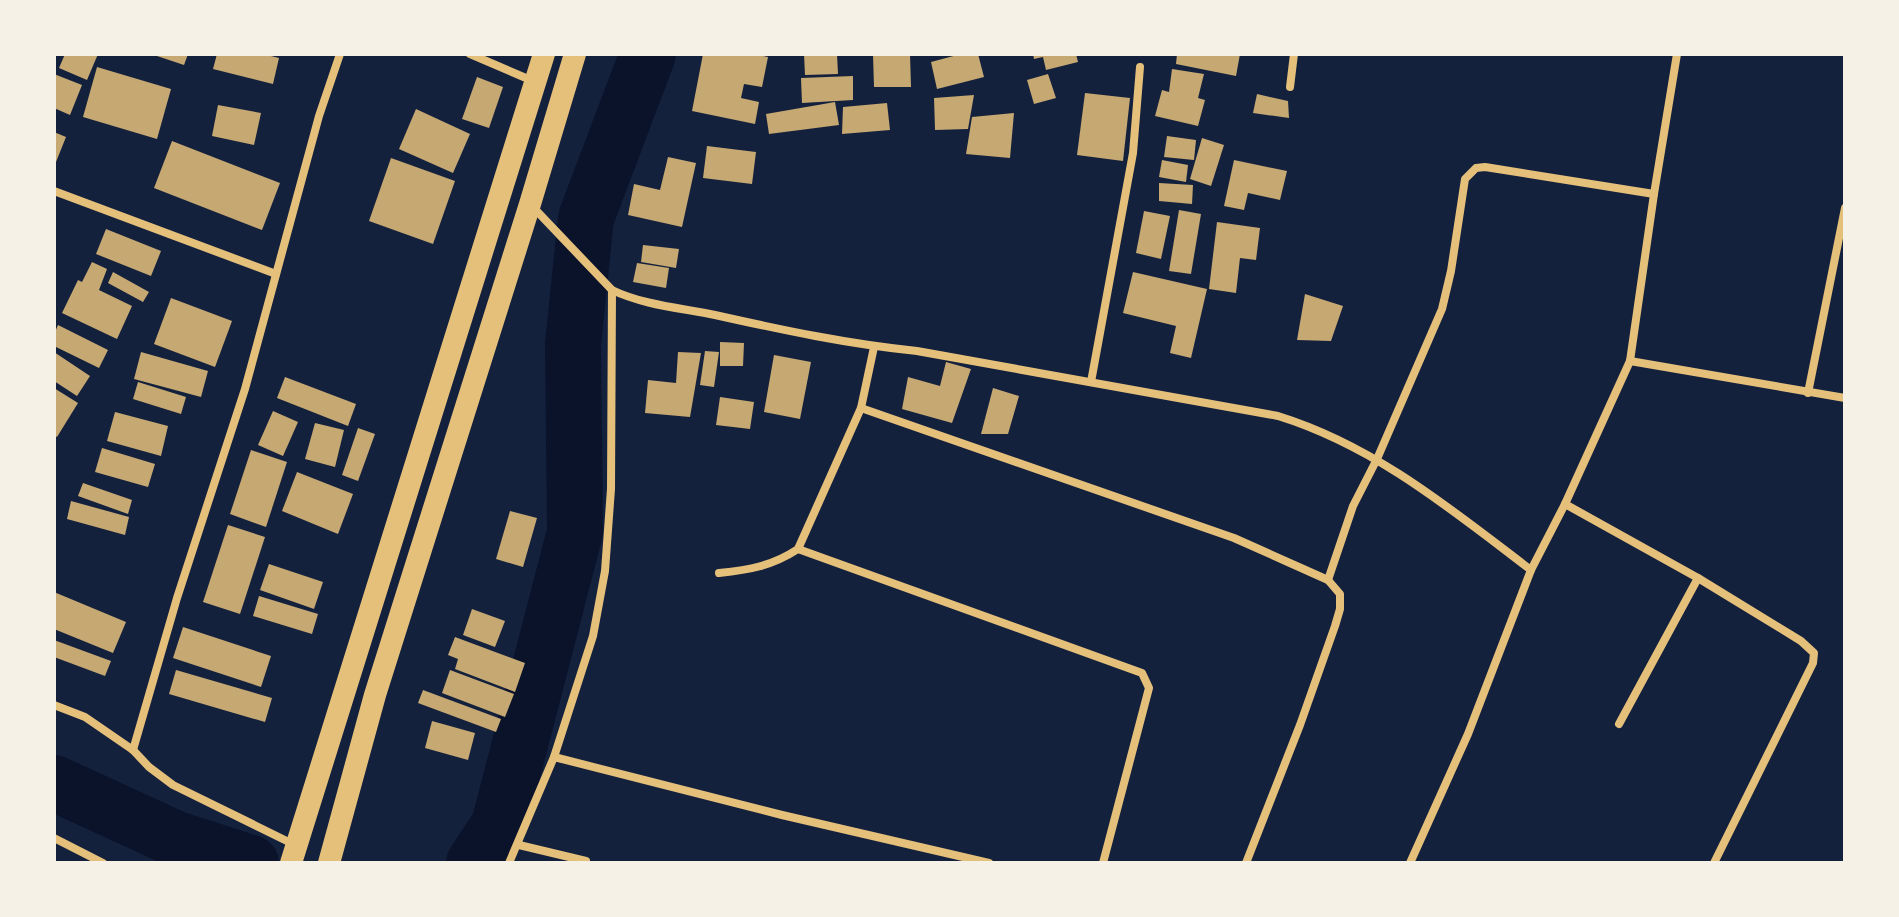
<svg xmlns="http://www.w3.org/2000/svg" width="1899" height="917" font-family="Helvetica,sans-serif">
<rect width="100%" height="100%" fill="#14213d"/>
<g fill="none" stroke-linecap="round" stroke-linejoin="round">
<g stroke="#0b132b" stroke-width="56">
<polyline points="54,783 176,839 251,863"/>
<polyline points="474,863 499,825 575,532 573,344 586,218 648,54"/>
</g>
</g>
<g fill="#c6a872">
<polygon points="65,54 98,54 87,80 59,68"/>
<polygon points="151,54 188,54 184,65"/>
<polygon points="217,54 263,54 279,58 273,84 213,69"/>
<polygon points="703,54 753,54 768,57 762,87 744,84 741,98 759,102 755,124 692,111"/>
<polygon points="804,54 837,54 838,74 805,75"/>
<polygon points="873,54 910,54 911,87 874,87"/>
<polygon points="961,54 978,54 984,77 937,89 931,62"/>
<polygon points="1033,54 1076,54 1078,62 1046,70 1043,57 1034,59"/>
<polygon points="1177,54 1240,54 1236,76 1176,64"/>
<polygon points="97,67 171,89 157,139 83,117"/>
<polygon points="1172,69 1204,74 1198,98 1205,100 1198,126 1155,116 1162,90 1169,92"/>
<polygon points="54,74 82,85 70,115 54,108"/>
<polygon points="1048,74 1056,98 1034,104 1027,80"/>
<polygon points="853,76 853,100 802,103 801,78"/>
<polygon points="477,77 503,87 489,128 462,119"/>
<polygon points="1085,93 1130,98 1123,161 1077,155"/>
<polygon points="1257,94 1288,101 1289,118 1253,113"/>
<polygon points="974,95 968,129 935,130 934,98"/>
<polygon points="835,102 839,125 769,134 766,114"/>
<polygon points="887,103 890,130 842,134 843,107"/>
<polygon points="218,105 261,113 254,145 212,136"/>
<polygon points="416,109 470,134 453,173 399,149"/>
<polygon points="1014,113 1010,158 966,154 972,117"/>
<polygon points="54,132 66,137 54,167"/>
<polygon points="1167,136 1196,140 1194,160 1164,157"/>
<polygon points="1202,138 1224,145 1211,186 1190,179"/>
<polygon points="172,141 280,183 262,230 154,188"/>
<polygon points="707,146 756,152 752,184 703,178"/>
<polygon points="668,157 696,163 682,227 628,215 634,184 660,190"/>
<polygon points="391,158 455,181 433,244 369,221"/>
<polygon points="1162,160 1188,165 1186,182 1159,177"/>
<polygon points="1234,160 1287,171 1280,200 1248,193 1244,210 1224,206"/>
<polygon points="1159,183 1193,185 1192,204 1159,201"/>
<polygon points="1179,210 1201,214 1191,274 1169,271"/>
<polygon points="1144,211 1170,216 1161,259 1136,253"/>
<polygon points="1217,222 1260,228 1256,260 1240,258 1236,293 1209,289"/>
<polygon points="106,229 161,251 151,276 96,254"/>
<polygon points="643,245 679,249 676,268 641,262"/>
<polygon points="92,262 107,269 99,290 132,306 117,339 62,313 78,280 82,282"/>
<polygon points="637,263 669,268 666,288 633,282"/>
<polygon points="113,272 149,292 143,302 108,283"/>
<polygon points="1133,272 1207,289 1191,358 1170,353 1176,326 1123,313"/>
<polygon points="1305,294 1343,306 1331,341 1297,340"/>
<polygon points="171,298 232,321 215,367 154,344"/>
<polygon points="58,325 108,350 99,368 54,346 54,334"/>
<polygon points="720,342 744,343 743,366 720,366"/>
<polygon points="705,351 719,352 714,387 700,385"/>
<polygon points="54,352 90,376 77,396 54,381"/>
<polygon points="141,352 208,371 201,397 134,379"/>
<polygon points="678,352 701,353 690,417 645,413 648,380 676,383"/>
<polygon points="774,355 811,362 800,419 764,412"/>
<polygon points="946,362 971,369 952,423 902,409 908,377 940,386"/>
<polygon points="285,377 356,404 348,426 277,398"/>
<polygon points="138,382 186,397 181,414 133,399"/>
<polygon points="54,388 78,403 57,437 54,435"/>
<polygon points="993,388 1019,396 1008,434 981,434"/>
<polygon points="720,397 754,402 750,429 716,425"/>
<polygon points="273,411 298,422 283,456 258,445"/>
<polygon points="115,412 168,426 161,456 107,441"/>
<polygon points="315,423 344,430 335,467 305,459"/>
<polygon points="358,428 375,434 358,481 342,475"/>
<polygon points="102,448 155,464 148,487 95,472"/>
<polygon points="251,450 287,462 266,527 230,514"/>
<polygon points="297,472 353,494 338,534 282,511"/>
<polygon points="83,483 132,500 128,514 78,496"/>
<polygon points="71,501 129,517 125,535 67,519"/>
<polygon points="510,511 537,518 523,567 496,559"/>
<polygon points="228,525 265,537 240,614 203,602"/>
<polygon points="269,564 323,582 314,609 260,590"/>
<polygon points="54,592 126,622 113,653 54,629"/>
<polygon points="259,596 318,614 312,634 253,616"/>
<polygon points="472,609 505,621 495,647 463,635"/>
<polygon points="183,627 271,656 261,687 173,658"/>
<polygon points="455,637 525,663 515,692 455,669 458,659 448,655"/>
<polygon points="54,640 111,661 105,676 54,657"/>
<polygon points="176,670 272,698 265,722 169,694"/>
<polygon points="450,670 514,694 505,717 442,693"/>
<polygon points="423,690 501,719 496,732 418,703"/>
<polygon points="432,721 475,733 468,760 425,748"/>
</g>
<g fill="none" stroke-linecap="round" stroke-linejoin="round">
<g stroke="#e5c07b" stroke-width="8">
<polyline points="470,54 533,81"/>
<polyline points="1290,87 1294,54"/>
<polyline points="54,191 276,274"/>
<path d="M612 290C643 305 681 308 715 315 782 330 848 344 917 351L1278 416C1375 446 1452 510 1531 570"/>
<polyline points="874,347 861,408 1234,538 1328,580 1353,506 1377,459 1442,309 1451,271 1465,179 1476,168 1485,167 1654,194"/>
<polyline points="1630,361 1845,398"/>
<polyline points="1091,382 1133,153 1140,67"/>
<polyline points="1808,393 1845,208"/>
<polyline points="1565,504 1698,578 1801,641 1814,653 1813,663 1714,863"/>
<polyline points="798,549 1142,673 1149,688 1103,863"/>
<path d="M719 573C749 570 772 566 798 549L861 408"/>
<polyline points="54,705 85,717 133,750 149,767 173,785 295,845"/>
<polyline points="1619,724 1698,578"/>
<polyline points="133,750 177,598 245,389 319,116 340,54"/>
<polyline points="554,757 782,815 989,863"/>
<polyline points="54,838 103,863"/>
<polyline points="519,845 586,861"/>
<polyline points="509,863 554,757 593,636 605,571 611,489 612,290 531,205"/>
<polyline points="1246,863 1300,725 1335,626 1340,609 1340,594 1328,580"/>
<polyline points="1410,863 1468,734 1531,570 1565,504 1630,361 1654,194 1677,54"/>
</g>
<g stroke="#e5c07b" stroke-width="22">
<polyline points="291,863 544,54"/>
<polyline points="329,863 375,695 530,204 575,54"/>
</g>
</g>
<rect width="1899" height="917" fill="none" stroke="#f6f1e7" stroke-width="112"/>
</svg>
